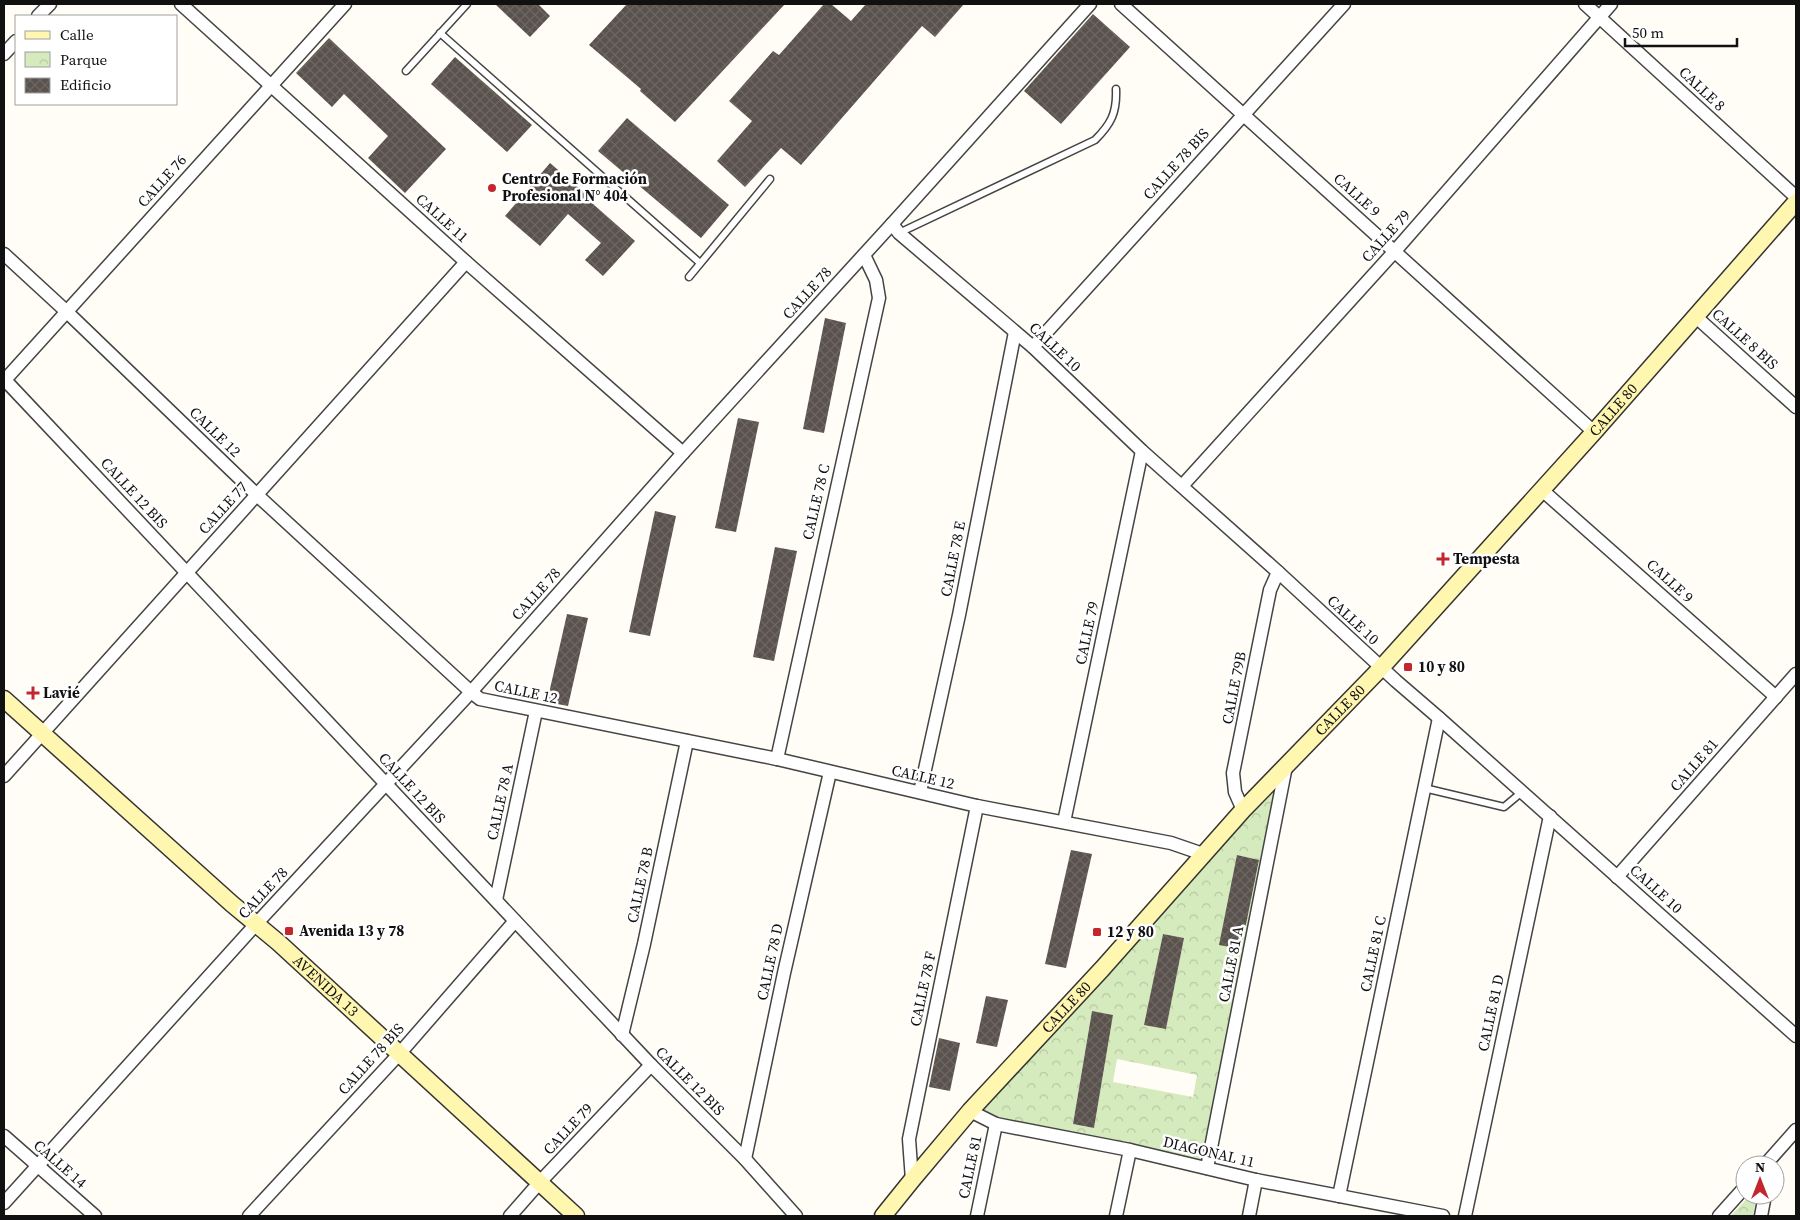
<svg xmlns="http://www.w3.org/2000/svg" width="1800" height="1220" font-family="'Source Serif 4',serif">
<defs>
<pattern id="park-crowns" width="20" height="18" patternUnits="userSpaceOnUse" patternTransform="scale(1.25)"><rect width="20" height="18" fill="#d5ebbd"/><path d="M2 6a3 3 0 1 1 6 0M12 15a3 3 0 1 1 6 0" fill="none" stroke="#b6c8a1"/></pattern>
<pattern id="building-cross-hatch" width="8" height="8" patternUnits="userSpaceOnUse" patternTransform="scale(1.25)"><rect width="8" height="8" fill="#5a524d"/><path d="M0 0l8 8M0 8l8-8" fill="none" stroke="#6d6662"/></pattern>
</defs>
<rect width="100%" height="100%" fill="#fffdf5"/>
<g fill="url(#park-crowns)" fill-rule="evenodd">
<path d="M1286 765 1207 1168 996 1124 970 1111ZM1237 855 1259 860 1241 948ZM1163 934 1184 938 1166 1028 1145 1024ZM1092 1011 1113 1015 1094 1128 1073 1124ZM1117 1059 1197 1075 1193 1097 1113 1082Z"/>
<polygon points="1750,1195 1757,1195 1753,1216 1731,1216"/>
</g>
<g fill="url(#building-cross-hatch)">
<polygon points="495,4 538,4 550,16 530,37"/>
<polygon points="627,4 785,4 675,122 640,91 641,89 589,45"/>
<polygon points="824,4 831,4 851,21 866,4 964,4 935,37 922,26 801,165 781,148 745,187 717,161 752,121 729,101 773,51 779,55"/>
<polygon points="1093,14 1130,47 1061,124 1024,91"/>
<polygon points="329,38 446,149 405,193 368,158 388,136 344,94 332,107 296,73"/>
<polygon points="455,57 532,125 507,152 431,84"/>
<polygon points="627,118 729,205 701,238 598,151"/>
<polygon points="550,163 586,194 584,196 635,241 603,276 585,260 601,243 568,214 540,246 505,216"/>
<polygon points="825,318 846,323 824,433 803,429"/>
<polygon points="738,418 759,422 736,532 715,528"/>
<polygon points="655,511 676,516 650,636 629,632"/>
<polygon points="775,547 797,551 774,661 753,657"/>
<polygon points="567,614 588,618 568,706 547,702"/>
<polygon points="1071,850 1092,854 1066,968 1045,964"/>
<polygon points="1237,855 1259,860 1241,949 1219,945"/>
<polygon points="1163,934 1184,938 1166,1029 1144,1025"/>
<polygon points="986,996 1008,1000 997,1047 976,1043"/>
<polygon points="1092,1011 1113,1015 1094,1128 1073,1124"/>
<polygon points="939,1038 960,1043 950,1091 929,1087"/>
</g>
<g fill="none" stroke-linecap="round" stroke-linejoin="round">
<g stroke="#444" stroke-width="9">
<g id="lane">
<polyline points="440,33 700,263"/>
<polyline points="406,71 467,4"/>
<path d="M899 233 1095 140C1111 124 1117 113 1116 89"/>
<polyline points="689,277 770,179"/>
<polyline points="1424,788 1504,807 1522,792"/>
</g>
</g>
<g stroke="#444" stroke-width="15">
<g id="street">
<polyline points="181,4 466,262 683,453"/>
<polyline points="1121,4 1594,432"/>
<polyline points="1585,4 1796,197"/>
<polyline points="38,16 50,4"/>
<polyline points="4,54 16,41"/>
<polyline points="892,224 899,233 1033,347 1142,451 1278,572 1396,681 1439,718 1796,1036"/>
<polyline points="4,254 67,312 257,495 471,692 480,699 777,759 977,806 1171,843 1203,854"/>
<polyline points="1695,316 1796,407"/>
<polyline points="1033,347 1344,4"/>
<polyline points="5,380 651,1065 745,1159 796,1216"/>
<polyline points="4,381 345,4"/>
<polyline points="1182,486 1395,251 1611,4"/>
<polyline points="1542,490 1776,697"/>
<polyline points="777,759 879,298 876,280 864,255"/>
<polyline points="4,776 466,262"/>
<polyline points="920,792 959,615 1015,332"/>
<polyline points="1243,810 1235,792 1233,773 1270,590 1278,572"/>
<polyline points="1064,822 1142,451"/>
<polyline points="1617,877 1796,674"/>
<polyline points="496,900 536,711"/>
<polyline points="622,1035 644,944 687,741"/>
<polyline points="970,1111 996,1124 1130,1150 1256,1180 1443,1216"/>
<polyline points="4,1136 95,1216"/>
<polyline points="745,1159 784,973 830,772"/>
<polyline points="1765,1165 1796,1130"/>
<polyline points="1207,1168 1286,766"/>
<polyline points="912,1180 909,1139 977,806"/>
<polyline points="1339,1196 1439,718"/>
<polyline points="4,1203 257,923 471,692 683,453 892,224 1090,4"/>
<polyline points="249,1216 400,1053 515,921"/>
<polyline points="510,1216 539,1183 651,1065"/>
<polyline points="977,1216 996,1124"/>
<polyline points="1116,1216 1130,1150"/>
<polyline points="1249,1216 1256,1180"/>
<polyline points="1465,1216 1550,816"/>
<polyline points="1719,1216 1745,1187"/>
<polyline points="1761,1216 1765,1195"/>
</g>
</g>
<g stroke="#333" stroke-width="19">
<g id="secondary">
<path id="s1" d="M4 699 232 904 279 943 576 1216"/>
<path id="s2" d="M883 1216 912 1180 970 1111 1102 969 1243 810 1381 668 1594 432 1796 202"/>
</g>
</g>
<use href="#lane" stroke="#fff" stroke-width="6"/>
<use href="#street" stroke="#fff" stroke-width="12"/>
<use href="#secondary" stroke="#fff6b0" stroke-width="16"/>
</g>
<g fill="#c4262e" stroke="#fff" stroke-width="2">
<circle cx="492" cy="188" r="5"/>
<path d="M1440.5 551.5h5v5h5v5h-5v5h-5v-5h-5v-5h5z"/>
<rect x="1403" y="662" width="10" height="10" rx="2.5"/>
<path d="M30.5 685.5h5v5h5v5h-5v5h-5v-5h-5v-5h5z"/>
<rect x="284" y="926" width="10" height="10" rx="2.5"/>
<rect x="1092" y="927" width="10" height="10" rx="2.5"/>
</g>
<g text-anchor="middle" stroke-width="5" stroke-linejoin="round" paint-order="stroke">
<g font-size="15" fill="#111" stroke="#fff">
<text transform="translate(1702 89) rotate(43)" y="5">CALLE 8</text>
<text transform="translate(1176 164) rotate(-48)" y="5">CALLE 78 BIS</text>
<text transform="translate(162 181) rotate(-48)" y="5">CALLE 76</text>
<text transform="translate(1357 195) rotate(42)" y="5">CALLE 9</text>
<text transform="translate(442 218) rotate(42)" y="5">CALLE 11</text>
<text transform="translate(1386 236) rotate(-48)" y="5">CALLE 79</text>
<text transform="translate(807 293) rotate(-48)" y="5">CALLE 78</text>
<text transform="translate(1745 339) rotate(42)" y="5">CALLE 8 BIS</text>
<text transform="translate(1055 347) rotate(43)" y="5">CALLE 10</text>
<text dy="5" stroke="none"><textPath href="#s2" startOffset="1088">CALLE 80</textPath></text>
<text transform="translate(215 432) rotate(44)" y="5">CALLE 12</text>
<text transform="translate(134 493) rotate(47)" y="5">CALLE 12 BIS</text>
<text transform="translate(816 502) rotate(-77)" y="5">CALLE 78 C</text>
<text transform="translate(223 508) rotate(-48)" y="5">CALLE 77</text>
<text transform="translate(953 559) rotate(-79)" y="5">CALLE 78 E</text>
<text transform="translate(1670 581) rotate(42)" y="5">CALLE 9</text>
<text transform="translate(536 594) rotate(-48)" y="5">CALLE 78</text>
<text transform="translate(1353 620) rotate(43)" y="5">CALLE 10</text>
<text transform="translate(1087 633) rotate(-78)" y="5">CALLE 79</text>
<text transform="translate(1234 688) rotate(-79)" y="5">CALLE 79B</text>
<text transform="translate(526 692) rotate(12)" y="5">CALLE 12</text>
<text dy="5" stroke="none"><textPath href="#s2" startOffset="682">CALLE 80</textPath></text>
<text transform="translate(1694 765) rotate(-49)" y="5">CALLE 81</text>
<text transform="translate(923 777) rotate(13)" y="5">CALLE 12</text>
<text transform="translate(412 788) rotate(47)" y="5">CALLE 12 BIS</text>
<text transform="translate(500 802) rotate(-78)" y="5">CALLE 78 A</text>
<text transform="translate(640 885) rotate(-78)" y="5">CALLE 78 B</text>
<text transform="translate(1656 889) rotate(42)" y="5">CALLE 10</text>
<text transform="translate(263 893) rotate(-47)" y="5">CALLE 78</text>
<text transform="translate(1373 954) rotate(-78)" y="5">CALLE 81 C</text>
<text transform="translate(770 962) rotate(-78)" y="5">CALLE 78 D</text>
<text transform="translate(1231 964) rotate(-79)" y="5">CALLE 81 A</text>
<text dy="5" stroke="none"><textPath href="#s1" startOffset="431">AVENIDA 13</textPath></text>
<text transform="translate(923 989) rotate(-78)" y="5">CALLE 78 F</text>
<text dy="5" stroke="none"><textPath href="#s2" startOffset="278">CALLE 80</textPath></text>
<text transform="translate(1491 1013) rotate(-78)" y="5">CALLE 81 D</text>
<text transform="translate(371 1059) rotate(-48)" y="5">CALLE 78 BIS</text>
<text transform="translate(690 1081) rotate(45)" y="5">CALLE 12 BIS</text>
<text transform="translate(568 1129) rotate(-47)" y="5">CALLE 79</text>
<text transform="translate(1209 1152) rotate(13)" y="5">DIAGONAL 11</text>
<text transform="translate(60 1164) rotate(41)" y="5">CALLE 14</text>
<text transform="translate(970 1167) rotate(-78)" y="5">CALLE 81</text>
</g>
<g font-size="15" font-weight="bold" fill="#111" stroke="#fff" text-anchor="start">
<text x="502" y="184">Centro de Formación<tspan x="502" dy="17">Profesional N° 404</tspan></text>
<text x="1453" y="564">Tempesta</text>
<text x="1418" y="672">10 y 80</text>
<text x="43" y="698">Lavié</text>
<text x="299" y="936">Avenida 13 y 78</text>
<text x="1107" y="937">12 y 80</text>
</g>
</g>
<rect width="1800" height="1220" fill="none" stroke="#111111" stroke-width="10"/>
<rect x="15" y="15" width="162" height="90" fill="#ffffff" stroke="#a0a0a0"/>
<rect x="25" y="31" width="25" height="8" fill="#fff6b0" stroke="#a0a0a0"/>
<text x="60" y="40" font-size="15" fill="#111111">Calle</text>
<rect x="25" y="52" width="25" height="15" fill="url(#park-crowns)" stroke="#a0a0a0"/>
<text x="60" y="65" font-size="15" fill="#111111">Parque</text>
<rect x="25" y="78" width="25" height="15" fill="url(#building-cross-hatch)" stroke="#a0a0a0"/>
<text x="60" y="90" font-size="15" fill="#111111">Edificio</text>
<g transform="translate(1760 1180)"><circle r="24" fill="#ffffff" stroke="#a0a0a0"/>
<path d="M0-4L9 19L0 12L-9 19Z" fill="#c4262e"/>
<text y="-8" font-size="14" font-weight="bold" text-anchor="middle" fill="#111111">N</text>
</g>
<path d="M1625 38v8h112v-8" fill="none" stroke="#111111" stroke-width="2.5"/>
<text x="1632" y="38" font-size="15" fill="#111111" stroke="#ffffff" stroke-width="4" paint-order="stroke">50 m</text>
</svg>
